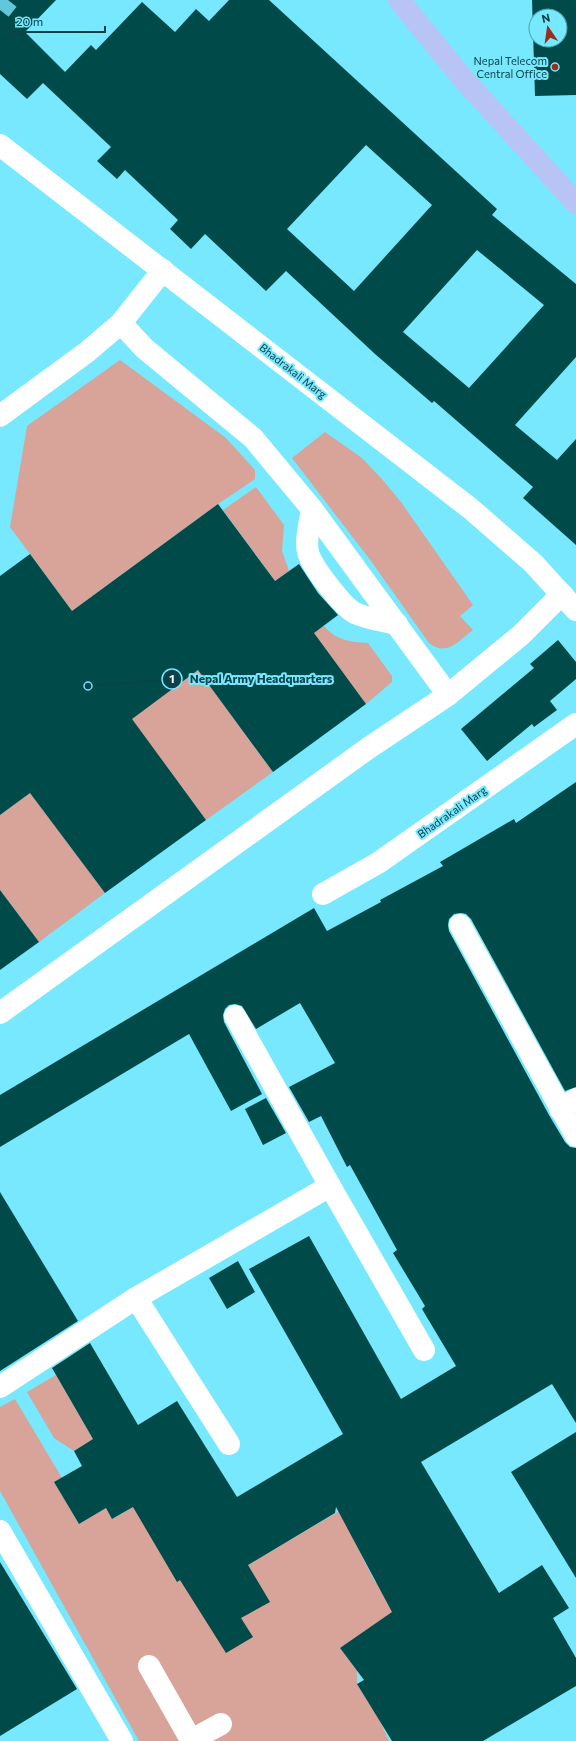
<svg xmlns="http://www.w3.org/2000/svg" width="576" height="1741" font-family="Commissioner,sans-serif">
<rect width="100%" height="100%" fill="#77e8fe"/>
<g fill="#d8a398">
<polygon points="120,360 226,438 255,470 255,479 218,504 72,611 10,527 27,426"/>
<path d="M325 432 362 458 381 478 401 502 473 605 460 616 473 630C458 641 447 657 429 643L371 561 292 458Z"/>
<polygon points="256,487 284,525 282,551 289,571 275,581 223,510"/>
<path d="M324 626C336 640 350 642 368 643L392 676V682L366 704 313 633Z"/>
<polygon points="198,670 273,772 206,820 131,719"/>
<polygon points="30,793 105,893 39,942 0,890 0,815"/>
<polygon points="56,1375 93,1439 74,1451 54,1438 27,1392"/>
<polygon points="15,1399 62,1478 54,1482 79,1524 106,1508 113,1519 133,1507 216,1559 233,1574 368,1494 384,1526 355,1543 375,1582 410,1563 442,1617 365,1631 340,1648 357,1671 357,1684 379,1719 389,1741 139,1741 0,1491 0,1407"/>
</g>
<g fill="#004a49" fill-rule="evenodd">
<path d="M0 0H56L25 32 65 72 91 45 96 50 142 2 175 32 196 9 209 21 229 0H269L497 209 492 215 576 284V357L515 425 557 460 576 439V545L523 498 533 487 434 401 432 403 375 354 286 271 266 291 205 234 191 249 170 229 178 220 125 170 117 179 97 161 111 147 43 83 27 99 0 74ZM366 145 432 205 354 291 287 229ZM477 250 544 305 469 388 403 332Z"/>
<path d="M532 0H576V95L535 96ZM536 16H560V40H536Z"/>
<polygon points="218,504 275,581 299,564 318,593 338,615 314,633 366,704 273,772 198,670 132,719 206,820 105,893 30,793 0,815 0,576 30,554 72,611"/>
<polygon points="558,640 576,662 576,679 550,701 557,710 534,727 532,724 487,761 461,729 534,668 530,664"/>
<polygon points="576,782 576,1087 565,1091 471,919 466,914 461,913 454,914 449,919 448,925 449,931 549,1115 565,1142 570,1147 576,1148 576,1423 552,1384 421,1462 499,1593 542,1565 569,1608 553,1618 576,1658 576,1686 483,1741 392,1741 357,1684 364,1680 340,1648 392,1612 336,1507 335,1513 248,1565 270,1602 241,1618 253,1637 226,1653 180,1580 177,1582 133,1507 112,1519 106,1508 79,1524 54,1482 82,1466 74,1451 93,1439 52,1368 90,1343 138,1425 177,1401 237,1497 343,1434 249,1269 309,1236 401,1399 456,1366 422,1309 425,1306 393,1253 397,1250 350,1165 347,1167 321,1116 309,1122 289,1087 335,1063 300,1003 256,1029 242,1006 235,1004 229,1005 225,1009 223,1015 224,1022 262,1094 231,1111 189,1034 0,1147 0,1095 314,908 327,931 381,902 380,900 443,866 440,862 514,819 516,823"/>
<polygon points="0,890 39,942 0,970"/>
<polygon points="266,1098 286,1133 263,1145 245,1109"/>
<polygon points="0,1192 78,1321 0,1371"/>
<polygon points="238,1261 255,1292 227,1309 209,1278"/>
<polygon points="576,1432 576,1578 511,1472"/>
<polygon points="0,1562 77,1689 0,1736"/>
</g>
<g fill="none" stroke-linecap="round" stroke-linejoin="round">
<polyline stroke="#62c7da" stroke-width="22" stroke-dasharray="22 11" stroke-linecap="butt" points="0,10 8,0"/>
<g stroke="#fff" stroke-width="22">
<polyline points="0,145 471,509 533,563 576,610"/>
<polyline points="0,416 87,352 121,323 163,270"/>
<path d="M312 509C310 523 305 539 308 552 311 566 343 607 355 613 368 619 384 621 397 624"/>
<polyline points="448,695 521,635 562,594"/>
<polyline points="323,894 378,863 576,724"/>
<polyline points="460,925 576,1136"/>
<polyline points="0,1013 370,747 448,695 312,509 253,438 144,348 121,323"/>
<polyline points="235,1016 330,1186 424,1350"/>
<polyline points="560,1109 576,1099"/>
<polyline points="136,1298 330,1186"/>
<polyline points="0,1387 136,1298 229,1444"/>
<polyline points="0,1531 122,1741"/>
<polyline points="149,1666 191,1740"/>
<polyline points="190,1741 221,1724"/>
</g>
<polyline stroke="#b8c4f5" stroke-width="22" points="399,0 465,81 576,203"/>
</g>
<circle fill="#982f1d" stroke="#77e8fe" stroke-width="1.5" cx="555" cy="67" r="4"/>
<g text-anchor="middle" stroke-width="4" stroke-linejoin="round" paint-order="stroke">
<g font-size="11" fill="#0d414a" stroke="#77e8fe" text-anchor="end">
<text x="547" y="65">Nepal Telecom<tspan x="547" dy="13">Central Office</tspan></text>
</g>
<g font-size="11" fill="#0d414a" stroke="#77e8fe">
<text transform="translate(293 371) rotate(38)" y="4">Bhadrakali Marg</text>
<text transform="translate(452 812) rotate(-35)" y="4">Bhadrakali Marg</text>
</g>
</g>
<path fill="none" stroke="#0d414a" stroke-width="1.5" d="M88 686L172 679"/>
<g fill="#0d414a" stroke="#77e8fe" stroke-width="1.5">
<circle cx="88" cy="686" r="4"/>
<circle cx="172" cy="679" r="10"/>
</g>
<g font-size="12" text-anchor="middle" font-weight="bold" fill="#fff">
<text x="172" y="683">1</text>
</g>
<g font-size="12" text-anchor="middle" font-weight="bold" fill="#0d414a" stroke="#77e8fe" stroke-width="4" stroke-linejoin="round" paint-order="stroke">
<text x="261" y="683">Nepal Army Headquarters</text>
</g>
<g transform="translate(548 28) rotate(347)"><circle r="19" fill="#77e8fe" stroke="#4da5b6"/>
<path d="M0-3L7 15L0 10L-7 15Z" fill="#982f1d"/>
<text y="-6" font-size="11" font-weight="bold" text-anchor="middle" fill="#0d414a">N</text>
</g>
<path d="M10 26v6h95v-6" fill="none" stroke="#0d414a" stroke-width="2"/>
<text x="16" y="26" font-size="12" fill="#0d414a" stroke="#77e8fe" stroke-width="3" paint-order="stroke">20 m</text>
</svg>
